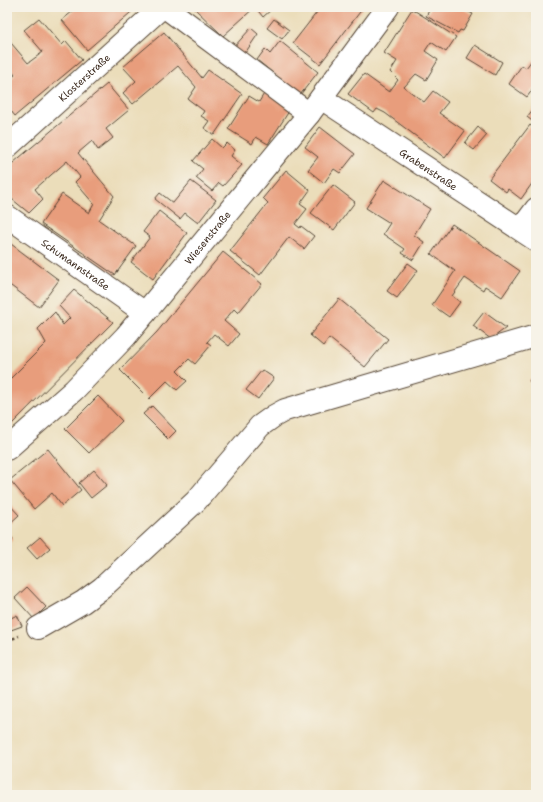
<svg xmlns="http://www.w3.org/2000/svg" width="543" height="802" font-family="'Shantell Sans',sans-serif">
<rect width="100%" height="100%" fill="#f7f3e8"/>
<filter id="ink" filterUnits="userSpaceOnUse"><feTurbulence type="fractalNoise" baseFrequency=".025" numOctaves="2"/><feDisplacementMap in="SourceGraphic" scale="8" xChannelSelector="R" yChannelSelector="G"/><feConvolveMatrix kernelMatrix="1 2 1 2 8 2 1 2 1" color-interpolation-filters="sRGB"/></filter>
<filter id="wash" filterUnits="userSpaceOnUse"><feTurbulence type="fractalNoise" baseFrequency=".012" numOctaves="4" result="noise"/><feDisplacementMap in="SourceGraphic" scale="16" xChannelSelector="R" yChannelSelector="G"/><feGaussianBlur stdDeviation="0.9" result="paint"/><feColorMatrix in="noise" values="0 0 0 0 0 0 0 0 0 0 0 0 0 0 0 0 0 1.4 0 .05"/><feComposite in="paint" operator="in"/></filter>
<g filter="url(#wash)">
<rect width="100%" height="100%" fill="#ebddba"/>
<g id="blocks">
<g fill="#e89d7b">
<polygon points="78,7 137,7 87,50 62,20"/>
<polygon points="193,7 270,7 272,9 263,17 255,7 223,36"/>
<polygon points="321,7 361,7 363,8 320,64 293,43"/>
<polygon points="431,7 467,7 465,10 473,14 463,31 460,30 458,33 426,16"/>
<polygon points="412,9 456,37 446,52 431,42 425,51 438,60 426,80 416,74 404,87 424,102 433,91 448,102 439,113 465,131 445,158 385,113 377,109 374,113 348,94 364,74 389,92 398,80 390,72 397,61 384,53"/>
<polygon points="39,18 62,45 66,41 82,60 15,116 7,106 7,81 15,75 7,65 7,46 11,43 28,63 43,52 24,30"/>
<polygon points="274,19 289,30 282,39 267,28"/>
<polygon points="251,28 258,34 243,56 233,48"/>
<polygon points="164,32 202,78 208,70 242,94 214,135 204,128 209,121 201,116 204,111 188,99 196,87 178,66 133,104 123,93 136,81 123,67"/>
<polygon points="280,41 318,72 300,95 257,60 265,49 270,54"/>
<polygon points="475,45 502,62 495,75 467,58"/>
<polygon points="532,60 536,62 536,85 527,97 509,84 522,65 526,68"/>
<polygon points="107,84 129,110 106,129 113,138 98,150 92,141 78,153 114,196 99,220 136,246 115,275 41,224 62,194 89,213 94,204 75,182 80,177 67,161 35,189 43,199 29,213 7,195 7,168"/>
<polygon points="265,92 291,108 268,144 256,137 252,144 228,129 249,96 259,102"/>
<polygon points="534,108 536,109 536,124 527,117"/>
<polygon points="530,125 536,129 536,178 521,199 508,189 506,192 489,179"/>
<polygon points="320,127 355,154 340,173 334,169 324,183 308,170 318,157 305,147"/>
<polygon points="478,127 487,135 474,150 465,143"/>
<polygon points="212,139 222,148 227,143 235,150 231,156 242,165 223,186 219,183 212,191 196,178 203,169 193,161"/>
<polygon points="286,170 310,190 300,204 307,209 295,224 300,228 301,226 314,236 304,249 289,237 260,275 230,251 268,203 263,198"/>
<polygon points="384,180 430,209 414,235 424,242 413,260 402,253 405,249 383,234 390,223 366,208"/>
<polygon points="191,181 216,200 198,223 185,213 180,219 155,199 160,193 173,203"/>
<polygon points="333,185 355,202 334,230 311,213"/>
<polygon points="159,211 187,233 153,279 131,262 150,237 143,232"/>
<polygon points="452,224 520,271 502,297 485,286 483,290 465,278 452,296 460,302 449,317 432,305 455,271 431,254"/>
<polygon points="7,241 59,280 39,307 7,283"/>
<polygon points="223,252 262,284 238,313 234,309 224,321 239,334 229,346 214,334 207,342 211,345 195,364 189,359 177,371 187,381 177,390 167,381 149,399 120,370 157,332"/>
<polygon points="408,263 418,270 397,298 387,291"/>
<polygon points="74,290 113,322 10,426 7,423 7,382 46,343 38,329 55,312 63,325 70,318 59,306"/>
<polygon points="339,299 388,339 365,367 329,338 323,346 310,335"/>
<polygon points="484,312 506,328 491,339 473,326"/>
<polygon points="262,370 274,378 258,399 246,390"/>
<polygon points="536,372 536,386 529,381"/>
<polygon points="98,396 122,421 89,453 65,429"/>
<polygon points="152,406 176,431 168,439 143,414"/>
<polygon points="48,449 81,490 62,506 52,493 34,509 10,480"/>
<polygon points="94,470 107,485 91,498 79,483"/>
<polygon points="7,502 19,515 7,526"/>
<polygon points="7,532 13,539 7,545"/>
<polygon points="40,537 50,548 37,559 27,548"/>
<polygon points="27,587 46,607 34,619 15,598"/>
<polygon points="17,615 22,626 11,630 7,620"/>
</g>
</g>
</g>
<g filter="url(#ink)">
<use href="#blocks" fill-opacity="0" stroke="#554535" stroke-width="1"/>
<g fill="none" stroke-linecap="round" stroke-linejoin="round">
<g stroke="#554535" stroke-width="24">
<g id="minor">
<polyline points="165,7 309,114"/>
<path id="s1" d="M321 98 536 240"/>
<path id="s2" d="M7 147 162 7"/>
<path id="s3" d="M7 216 145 313"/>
<polyline points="521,229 536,209"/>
<path id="s4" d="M7 449 74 390 126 336 309 114 388 7"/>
<polyline points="38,628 83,602 102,588 196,501 260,426 274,416 285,410 536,336"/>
</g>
</g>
<polyline stroke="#554535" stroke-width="2.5" stroke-dasharray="3 3" stroke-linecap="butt" points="7,641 19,636"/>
<use href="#minor" stroke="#fff" stroke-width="22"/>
</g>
</g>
<g text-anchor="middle" stroke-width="4" stroke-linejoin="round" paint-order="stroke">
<g font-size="10" fill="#3b2a1e" stroke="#f7f3e8">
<text dy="4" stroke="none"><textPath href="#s2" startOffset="104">Klosterstraße</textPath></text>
<text dy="4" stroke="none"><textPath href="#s1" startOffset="129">Grabenstraße</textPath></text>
<text dy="4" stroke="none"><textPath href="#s4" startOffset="292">Wiesenstraße</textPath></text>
<text dy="4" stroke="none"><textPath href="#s3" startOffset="84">Schumannstraße</textPath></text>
</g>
</g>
<rect width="543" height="802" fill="none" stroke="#f7f3e8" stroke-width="24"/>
</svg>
